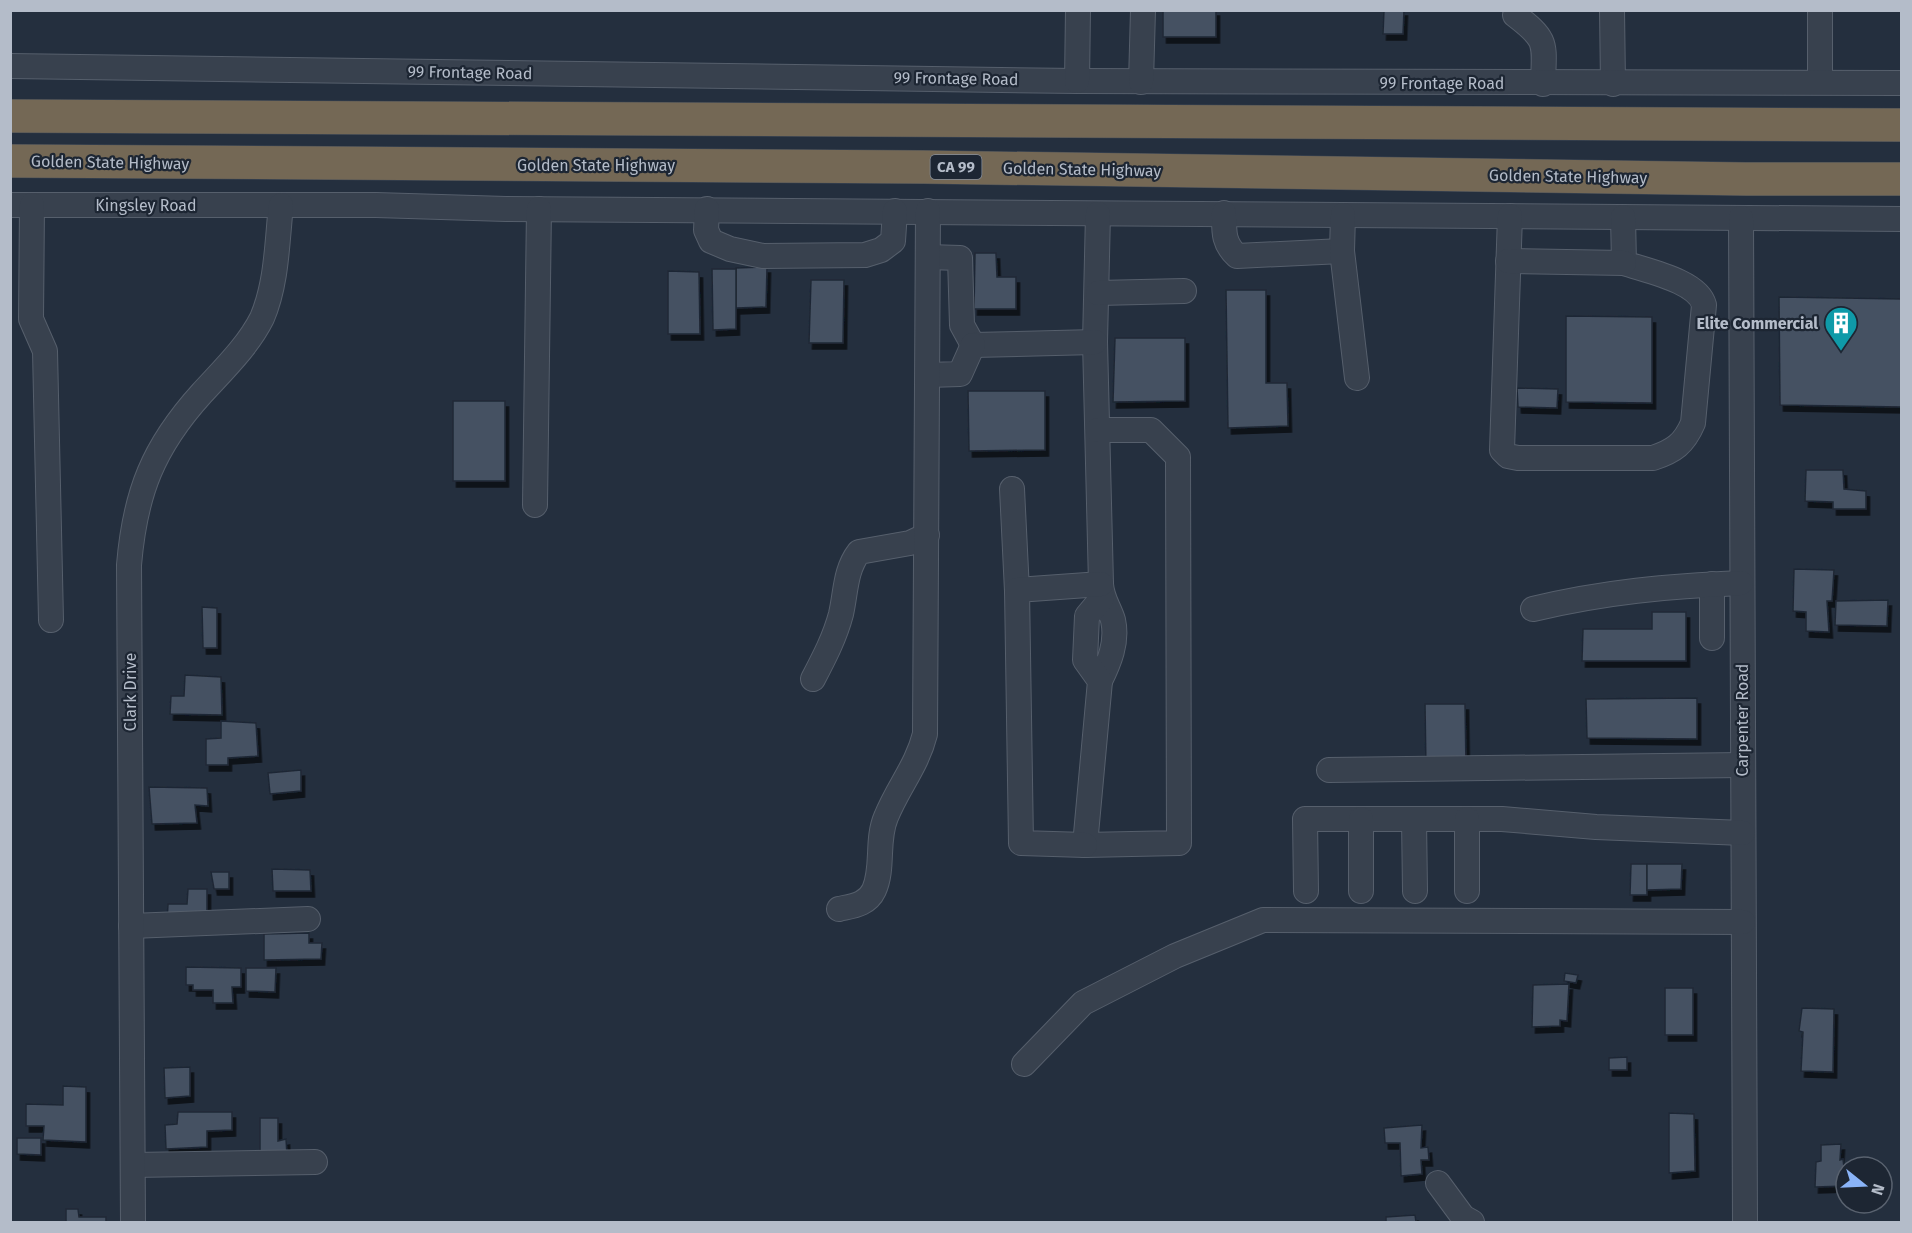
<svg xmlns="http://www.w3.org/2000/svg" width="1912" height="1233" font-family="'Fira Sans',sans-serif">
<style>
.building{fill:#455162;stroke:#1f2835;stroke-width:1.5;filter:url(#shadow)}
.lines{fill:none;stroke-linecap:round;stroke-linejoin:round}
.minor-casing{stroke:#565f6c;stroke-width:26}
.highway-casing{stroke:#434c59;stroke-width:34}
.minor{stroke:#38414e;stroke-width:24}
.highway{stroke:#746855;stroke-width:33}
.labels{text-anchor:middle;stroke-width:4.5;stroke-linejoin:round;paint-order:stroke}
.shield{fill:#1d2633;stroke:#878f9c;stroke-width:1.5}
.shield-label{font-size:15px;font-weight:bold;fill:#b4bcc9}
.street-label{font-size:16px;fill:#b4bcc9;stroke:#1d2633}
.poi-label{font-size:16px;font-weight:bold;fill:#b4bcc9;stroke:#1d2633;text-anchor:end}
</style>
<defs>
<filter id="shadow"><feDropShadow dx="3.5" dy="6" stdDeviation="0" flood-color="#0009"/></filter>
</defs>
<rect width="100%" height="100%" fill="#242f3e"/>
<!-- building -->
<g class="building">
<rect x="1163" y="10" width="53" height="27"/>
<polygon points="1384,10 1404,10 1403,34 1383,34"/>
<polygon points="975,253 996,253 997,277 1016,277 1016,309 974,309"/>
<polygon points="767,267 766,307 736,308 736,268"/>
<polygon points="712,269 736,269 736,329 713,330"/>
<polygon points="668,271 699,272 700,334 668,334"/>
<polygon points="811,280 844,280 843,343 809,343"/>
<polygon points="1226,290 1266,290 1266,383 1287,383 1288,426 1228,428"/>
<polygon points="1779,297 1902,299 1902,407 1780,405"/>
<polygon points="1566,316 1652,317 1652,403 1566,402"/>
<polygon points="1115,338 1185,338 1185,401 1113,402"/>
<polygon points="1517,388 1558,389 1557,408 1518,407"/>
<polygon points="968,391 1045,391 1045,450 969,451"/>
<rect x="453" y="401" width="52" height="80"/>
<polygon points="1806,470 1843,470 1844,489 1866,491 1866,509 1833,509 1833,502 1805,501"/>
<polygon points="1794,569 1834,570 1832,601 1827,601 1829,632 1806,631 1806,612 1793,611"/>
<polygon points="1888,600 1887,626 1835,625 1836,601"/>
<polygon points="202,607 217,608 217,648 203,648"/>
<polygon points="1652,612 1686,612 1686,661 1582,661 1583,629 1652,629"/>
<polygon points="185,675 221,677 222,715 170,714 171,696 184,696"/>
<polygon points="1697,698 1697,739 1587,738 1586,699"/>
<polygon points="1425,704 1465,704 1466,766 1426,767"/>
<polygon points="221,721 256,723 258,756 228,758 228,765 206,765 206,739 221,738"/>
<polygon points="301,770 301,791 270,794 268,773"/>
<polygon points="149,787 207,788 208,806 195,805 197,823 152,824"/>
<polygon points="1631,864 1647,864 1647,895 1630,895"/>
<polygon points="1647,864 1682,864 1681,889 1647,890"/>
<polygon points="272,869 310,870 311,891 273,891"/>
<polygon points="211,872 229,872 229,889 214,889"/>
<polygon points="188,889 207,889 207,923 167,923 168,904 187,904"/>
<polygon points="309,933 309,943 322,943 321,959 264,960 264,934"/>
<polygon points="186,967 241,968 241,987 232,987 233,1003 213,1003 213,990 193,990 193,985 186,985"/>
<polygon points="246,968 276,968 275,992 246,991"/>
<polygon points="1565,973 1578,975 1576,983 1564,981"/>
<polygon points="1569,984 1567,1021 1560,1020 1560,1026 1532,1027 1533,985"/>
<rect x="1665" y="988" width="28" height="47"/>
<polygon points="1802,1008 1834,1009 1833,1072 1801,1071 1803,1032 1799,1031"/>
<polygon points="1627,1057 1627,1070 1609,1070 1609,1058"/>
<polygon points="190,1067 190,1096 165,1098 164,1068"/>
<polygon points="63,1086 86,1087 86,1142 43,1140 44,1126 26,1126 26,1104 63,1105"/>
<polygon points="178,1112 232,1112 232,1130 207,1131 207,1147 166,1149 165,1125 177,1124"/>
<polygon points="1669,1113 1694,1114 1695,1171 1669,1173"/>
<polygon points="260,1118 278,1118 278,1141 286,1139 287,1155 260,1156"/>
<polygon points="1422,1125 1421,1148 1428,1147 1429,1160 1421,1160 1422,1174 1401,1176 1400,1143 1385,1143 1384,1128"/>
<polygon points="17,1138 41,1138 41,1155 17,1154"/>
<polygon points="1841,1144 1840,1160 1843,1159 1846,1186 1815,1187 1816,1162 1821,1161 1821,1145"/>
<polygon points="66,1209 78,1209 79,1217 106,1217 106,1222 66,1222"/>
<polygon points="1415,1215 1416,1222 1386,1222 1386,1217"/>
</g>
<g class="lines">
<!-- minor casing -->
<g class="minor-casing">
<g id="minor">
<polyline points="1612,10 1613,84"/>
<polyline points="1820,10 1820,81"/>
<path d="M 1515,15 C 1549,41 1544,43 1543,84"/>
<polyline points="10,66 1077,81 1902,83"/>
<polyline points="1077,81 1078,10"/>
<polyline points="1141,82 1143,10"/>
<polyline points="10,205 376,205 506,209 1902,219"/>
<polyline points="32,205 31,319 45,351 51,620"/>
<polyline points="707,209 706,230 711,241 730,249 763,256 865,255 881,250 893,241 895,211"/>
<path d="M 1224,213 C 1224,232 1223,243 1237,256 L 1342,251"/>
<path d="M 1098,214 L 1095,342 L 1101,584 C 1102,599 1109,607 1113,620 C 1118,642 1109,663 1100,681 L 1100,668"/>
<polyline points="1343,215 1342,251 1357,378"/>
<path d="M 1510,216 L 1502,450 L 1508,456 L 1518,458 L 1653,458 C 1674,451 1684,444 1693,423 L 1704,305 C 1698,281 1647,271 1624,263 L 1623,217"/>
<polyline points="1741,218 1745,1222"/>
<polyline points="928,257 960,258 962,325 973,345"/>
<polyline points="1508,261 1624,263"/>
<polyline points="1098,293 1184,291"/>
<polyline points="973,345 1095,342"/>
<polyline points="928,375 960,374 973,345"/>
<polyline points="1098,430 1151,430 1178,457 1179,843 1085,845 1100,681 1085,660 1087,616 1102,598"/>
<polyline points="1012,489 1017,591"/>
<polyline points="535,505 539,209"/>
<polyline points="1712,584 1712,638"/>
<path d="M 1533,609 C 1604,592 1669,586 1741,583"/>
<path d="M 813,679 C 824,658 835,637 841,614 C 846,592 845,570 859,552 L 910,543 L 927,535"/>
<polyline points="1329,770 1742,765"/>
<polyline points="1414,819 1415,891"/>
<polyline points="1085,845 1021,843 1017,590 1101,584"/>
<polyline points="1306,891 1305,819 1502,819 1596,827 1743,833"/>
<polyline points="1361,891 1361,819"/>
<polyline points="1467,891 1467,819"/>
<path d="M 839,909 C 852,906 867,905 874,890 C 884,868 876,840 886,817 C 898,787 917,766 925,734 L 928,211"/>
<polyline points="131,926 308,919"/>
<polyline points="1024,1064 1083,1003 1175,956 1263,920 1743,922"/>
<polyline points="133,1165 315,1162"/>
<polyline points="1438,1183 1463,1217 1472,1222"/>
<path d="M 133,1222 L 129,565 C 135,493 153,447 202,393 C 223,370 248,346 262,318 C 277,283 277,242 281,205"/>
</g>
</g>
<!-- highway casing -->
<g class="highway-casing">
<g id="highway">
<polyline points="10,116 1902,125"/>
<polyline points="10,161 923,167 1746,179 1902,179"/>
</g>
</g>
<!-- minor -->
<use href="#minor" class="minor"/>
<!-- highway -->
<use href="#highway" class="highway"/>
</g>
<!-- icons -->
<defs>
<g id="building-pin" transform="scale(1.725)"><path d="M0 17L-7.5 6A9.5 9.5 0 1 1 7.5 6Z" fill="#0f9aa8" stroke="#1d2633"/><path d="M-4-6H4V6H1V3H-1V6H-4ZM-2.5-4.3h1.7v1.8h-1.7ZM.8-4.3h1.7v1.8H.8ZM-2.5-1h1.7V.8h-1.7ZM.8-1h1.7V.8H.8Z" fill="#fff"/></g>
</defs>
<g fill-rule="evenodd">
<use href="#building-pin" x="1841" y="323"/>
</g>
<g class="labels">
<!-- shield labels -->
<rect class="shield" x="930.5" y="155" width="51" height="24" rx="4.5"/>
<g class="shield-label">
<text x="956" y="172">CA 99</text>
</g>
<!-- street labels -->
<g class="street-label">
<text transform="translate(470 72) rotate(1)" y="6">99 Frontage Road</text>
<text transform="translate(956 78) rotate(1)" y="6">99 Frontage Road</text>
<text x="1442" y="89">99 Frontage Road</text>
<text transform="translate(110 162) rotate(1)" y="6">Golden State Highway</text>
<text x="596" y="171">Golden State Highway</text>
<text transform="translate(1082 169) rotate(1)" y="6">Golden State Highway</text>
<text transform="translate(1568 176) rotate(1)" y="6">Golden State Highway</text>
<text x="146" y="211">Kingsley Road</text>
<text transform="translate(130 692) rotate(-90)" y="6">Clark Drive</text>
<text transform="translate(1742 720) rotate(-90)" y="6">Carpenter Road</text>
</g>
<!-- poi labels -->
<g class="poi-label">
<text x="1818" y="329">Elite Commercial</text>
</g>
</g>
<!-- border -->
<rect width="1912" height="1233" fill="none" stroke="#b4bcc9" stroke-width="24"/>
<!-- north arrow -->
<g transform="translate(1864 1185) rotate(108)"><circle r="28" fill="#1d2633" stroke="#59626f" stroke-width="1.5"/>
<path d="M0-4.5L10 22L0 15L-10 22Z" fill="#8ab4f8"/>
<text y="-9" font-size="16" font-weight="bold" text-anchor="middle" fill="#b4bcc9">N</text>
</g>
</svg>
